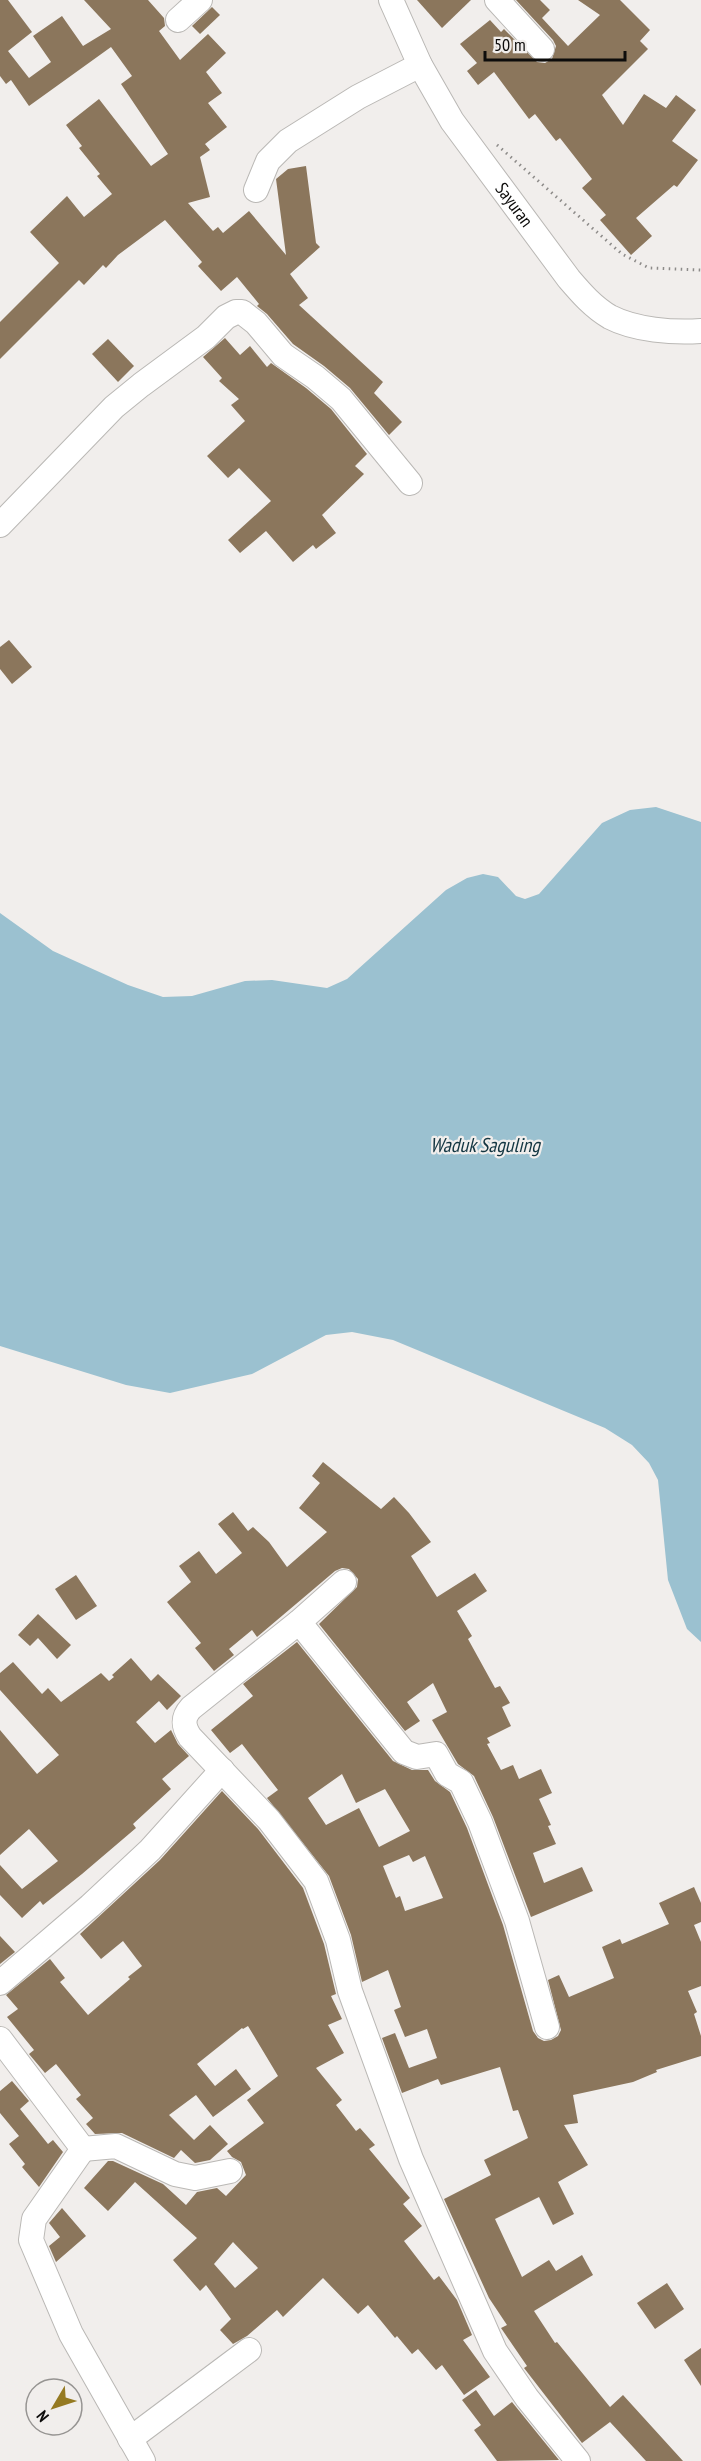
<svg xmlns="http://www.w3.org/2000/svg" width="701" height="2461" font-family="'PT Sans Narrow',sans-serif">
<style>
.water{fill:#9bc1d0}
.building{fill:#8b765c;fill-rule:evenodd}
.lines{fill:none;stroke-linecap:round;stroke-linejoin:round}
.minor-casing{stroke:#bab8b5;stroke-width:26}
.path{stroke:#8d8b89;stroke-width:3;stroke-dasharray:1.5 4.5;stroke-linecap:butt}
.minor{stroke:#fff;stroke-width:24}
.labels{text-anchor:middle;stroke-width:4.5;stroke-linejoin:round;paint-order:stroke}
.street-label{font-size:18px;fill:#0d0c0b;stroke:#f1eeec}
.water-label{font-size:20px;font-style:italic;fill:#133642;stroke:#f1eeec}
</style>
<rect width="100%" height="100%" fill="#f1eeec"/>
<!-- water -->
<polygon class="water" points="656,807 701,822 701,1642 687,1629 668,1580 658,1480 649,1463 632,1445 605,1428 393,1340 352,1332 326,1335 252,1374 170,1393 126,1385 0,1346 0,913 53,951 128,985 163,997 192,996 245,981 272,980 327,988 347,979 446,890 467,878 483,874 498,877 516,896 525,899 539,894 602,823 630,810"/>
<!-- building -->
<g class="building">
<polygon points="0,0 8,0 32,32 8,51 29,78 51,62 33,36 62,16 83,46 111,29 84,0 148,0 164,18 165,26 159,31 180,60 208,34 226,53 206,72 222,93 208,103 227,127 205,144 210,150 200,157 210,197 188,203 213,231 218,227 223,233 249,211 286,255 276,179 288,169 306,166 316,243 320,247 290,274 308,298 299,305 383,382 374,393 402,422 389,435 350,388 324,366 293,344 267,314 257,306 259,304 237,277 221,291 198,266 202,262 165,220 118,255 106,268 103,265 84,285 79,280 0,359 0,322 59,263 30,232 67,196 84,217 112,194 97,176 100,174 79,148 82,146 66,125 99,99 151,166 168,154 121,84 132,76 111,47 29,106 11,80 6,84 0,76"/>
<polygon points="417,0 471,0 442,28"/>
<polygon points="516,0 540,0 550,10 542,18 568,46 600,15 578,0 620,0 650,30 640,41 648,49 602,95 623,125 644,94 666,108 676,95 696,110 672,141 698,160 677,187 674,185 636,218 652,236 631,255 600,220 606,215 582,188 592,179 560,138 556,141 535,114 529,119 494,72 478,85 467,71 477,63 460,44 490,20 501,32 504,29 537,62 545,63 552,59 556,46 553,40"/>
<polygon points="212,7 220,15 200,34 192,26"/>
<polygon points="225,338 240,355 250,346 267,367 271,363 306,388 331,409 367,454 355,466 364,474 322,515 336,533 316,549 313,545 293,562 266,531 240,553 228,540 271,501 239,468 228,478 207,456 245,421 231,405 239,399 219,381 222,378 203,357"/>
<polygon points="108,339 134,366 118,382 92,354"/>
<polygon points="9,640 32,667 12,684 0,669 0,647"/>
<polygon points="323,1462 381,1509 394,1497 409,1513 431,1542 411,1556 437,1597 475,1573 487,1591 457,1611 472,1636 468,1639 495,1688 500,1686 510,1703 502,1707 511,1726 487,1738 490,1743 487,1744 501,1770 513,1765 519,1779 541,1769 552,1793 539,1799 551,1825 548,1826 556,1844 533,1853 544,1883 582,1867 593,1891 531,1917 493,1817 474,1776 458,1764 432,1720 447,1712 433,1683 407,1702 420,1721 405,1731 319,1624 357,1587 358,1579 349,1569 342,1568 335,1571 257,1637 252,1630 229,1649 234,1655 214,1671 195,1648 201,1643 167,1602 191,1582 179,1566 199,1551 216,1574 242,1553 218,1524 233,1512 248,1531 253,1527 269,1542 287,1567 327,1532 299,1508 320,1483 312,1476"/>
<polygon points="76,1575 97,1606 76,1620 55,1589"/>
<polygon points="38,1614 71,1645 57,1659 38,1638 30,1646 18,1635"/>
<path d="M 297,1642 L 393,1761 L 412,1770 L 428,1770 L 435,1781 L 450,1792 L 467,1828 L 503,1925 L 533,2031 L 538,2038 L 544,2041 L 551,2040 L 558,2036 L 561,2030 L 548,1980 L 559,1975 L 569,1997 L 614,1978 L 602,1947 L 620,1939 L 622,1944 L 669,1924 L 659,1903 L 694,1887 L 701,1903 L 701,1922 L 694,1925 L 701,1942 L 701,1986 L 688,1991 L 697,2012 L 694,2014 L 701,2036 L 701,2056 L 656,2070 L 657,2072 L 633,2082 L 573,2095 L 578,2123 L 564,2125 L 588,2165 L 558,2182 L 574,2214 L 553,2225 L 539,2197 L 495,2219 L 522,2277 L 549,2260 L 556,2271 L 582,2255 L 593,2275 L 534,2311 L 555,2343 L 557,2342 L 610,2407 L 623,2395 L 683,2461 L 646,2461 L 610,2422 L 582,2443 L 524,2368 L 527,2366 L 501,2328 L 507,2325 L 489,2298 L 444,2199 L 491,2175 L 484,2160 L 528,2138 L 518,2110 L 513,2111 L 500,2067 L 441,2085 L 438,2079 L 402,2093 L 382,2038 L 395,2033 L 409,2068 L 437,2058 L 427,2029 L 405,2037 L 394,2010 L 401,2007 L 388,1970 L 362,1982 L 351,1935 L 329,1876 L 267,1798 L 278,1790 L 242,1744 L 230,1753 L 211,1730 L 253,1696 L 243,1684 ZM 342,1774 L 356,1803 L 385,1789 L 410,1831 L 379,1847 L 359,1808 L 326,1825 L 308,1798 ZM 409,1855 L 413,1862 L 425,1856 L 443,1898 L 405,1911 L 400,1896 L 396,1898 L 383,1866 Z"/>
<polygon points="131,1658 151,1681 158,1674 181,1696 167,1710 159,1701 136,1722 155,1743 171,1730 178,1744 189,1756 162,1779 171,1789 133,1824 136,1828 82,1874 43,1905 40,1901 22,1918 0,1895 0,1865 22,1889 58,1861 29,1829 0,1855 0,1730 37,1774 59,1755 0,1690 0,1673 13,1662 42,1694 48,1688 61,1702 101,1673 109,1681 114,1677 112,1675"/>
<path d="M 222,1791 L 258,1829 L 303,1888 L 324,1944 L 336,1994 L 331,1996 L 342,2019 L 328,2025 L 344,2053 L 316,2068 L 342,2100 L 336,2105 L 356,2131 L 360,2128 L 375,2145 L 369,2149 L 410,2198 L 403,2204 L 422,2226 L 404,2241 L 434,2280 L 439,2276 L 457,2300 L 472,2335 L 463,2340 L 490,2377 L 464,2395 L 442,2365 L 436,2370 L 418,2349 L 412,2354 L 397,2336 L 395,2338 L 368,2305 L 358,2314 L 323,2278 L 283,2317 L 277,2310 L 247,2336 L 233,2344 L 220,2330 L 231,2319 L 206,2285 L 200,2291 L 173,2260 L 197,2238 L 135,2182 L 108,2211 L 84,2188 L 108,2161 L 113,2161 L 163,2184 L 186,2205 L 197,2192 L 217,2188 L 226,2196 L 246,2175 L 241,2162 L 232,2157 L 227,2151 L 264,2123 L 247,2100 L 278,2076 L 248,2026 L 243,2029 L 242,2028 L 197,2064 L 215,2086 L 236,2069 L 251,2089 L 213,2117 L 196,2095 L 169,2115 L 194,2140 L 210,2125 L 228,2144 L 210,2160 L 195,2163 L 181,2150 L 174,2158 L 122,2133 L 95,2134 L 86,2124 L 93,2118 L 76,2099 L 81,2095 L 56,2064 L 45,2073 L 29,2054 L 34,2050 L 7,2017 L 18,2009 L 6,1995 L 50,1959 L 65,1978 L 60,1982 L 88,2015 L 130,1979 L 128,1977 L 142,1966 L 123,1941 L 101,1959 L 80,1934 L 160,1860 ZM 233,2242 L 258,2268 L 235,2288 L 214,2264 Z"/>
<polygon points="0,1936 15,1952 0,1964"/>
<polygon points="12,2081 29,2101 20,2109 48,2144 53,2140 63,2152 39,2187 22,2167 25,2164 9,2144 19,2136 0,2113 0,2091"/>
<polygon points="62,2208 86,2236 56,2262 49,2246 60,2237 49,2223"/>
<polygon points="667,2283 684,2309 655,2329 637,2303"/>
<polygon points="701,2348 701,2386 684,2360"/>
<polygon points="476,2390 494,2416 512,2402 559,2460 497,2461 474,2430 481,2425 462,2400"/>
</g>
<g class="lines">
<!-- minor casing -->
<g class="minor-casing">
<g id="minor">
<path id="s1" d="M 391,0 L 420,65 L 452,121 L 569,279 C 581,293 593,307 610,317 C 635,330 673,333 701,331"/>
<polyline points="497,0 542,49"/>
<polyline points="178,20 200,0"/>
<polyline points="256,190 268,161 288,141 358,97 420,65"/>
<polyline points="0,525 114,407 141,385 206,337 226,317 236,312 242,312 256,323 283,355 315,377 341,399 410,483"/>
<path d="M 344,1582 L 299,1622 L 191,1708 C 182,1718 183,1726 190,1737 L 269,1820 L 316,1881 L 338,1940 L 350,1991 L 411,2159 L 495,2351 L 527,2398 L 578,2461"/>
<polyline points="299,1622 404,1752 417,1757 436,1754 447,1774 461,1782 480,1822 517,1921 547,2027"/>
<polyline points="0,1983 90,1906 150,1850 222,1770"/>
<polyline points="0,2039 83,2149"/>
<polyline points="83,2149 34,2219 31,2240 71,2334 143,2461"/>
<polyline points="83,2149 116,2146 175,2174 195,2178 230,2171"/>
<polyline points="130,2439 249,2350"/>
</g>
</g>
<!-- path -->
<polyline class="path" points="497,145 622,254 649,268 701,270"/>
<!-- minor -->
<use href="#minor" class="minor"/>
</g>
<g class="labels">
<!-- street labels -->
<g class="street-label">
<text dy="6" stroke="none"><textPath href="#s1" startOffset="240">Sayuran</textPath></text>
</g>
<!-- water labels -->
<g class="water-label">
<text x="485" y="1152">Waduk Saguling</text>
</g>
</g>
<!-- north arrow -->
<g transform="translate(54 2407) rotate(231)"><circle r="28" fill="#f1eeec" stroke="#969492" stroke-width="1.5"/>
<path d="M0-4.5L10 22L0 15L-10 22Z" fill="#957a22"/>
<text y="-9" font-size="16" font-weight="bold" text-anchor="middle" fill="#0d0c0b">N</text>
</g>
<!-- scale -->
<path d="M485 51v9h140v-9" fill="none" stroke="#0d0c0b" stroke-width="3"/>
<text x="494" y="51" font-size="18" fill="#0d0c0b" stroke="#f1eeec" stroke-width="4.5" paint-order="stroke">50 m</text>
</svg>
